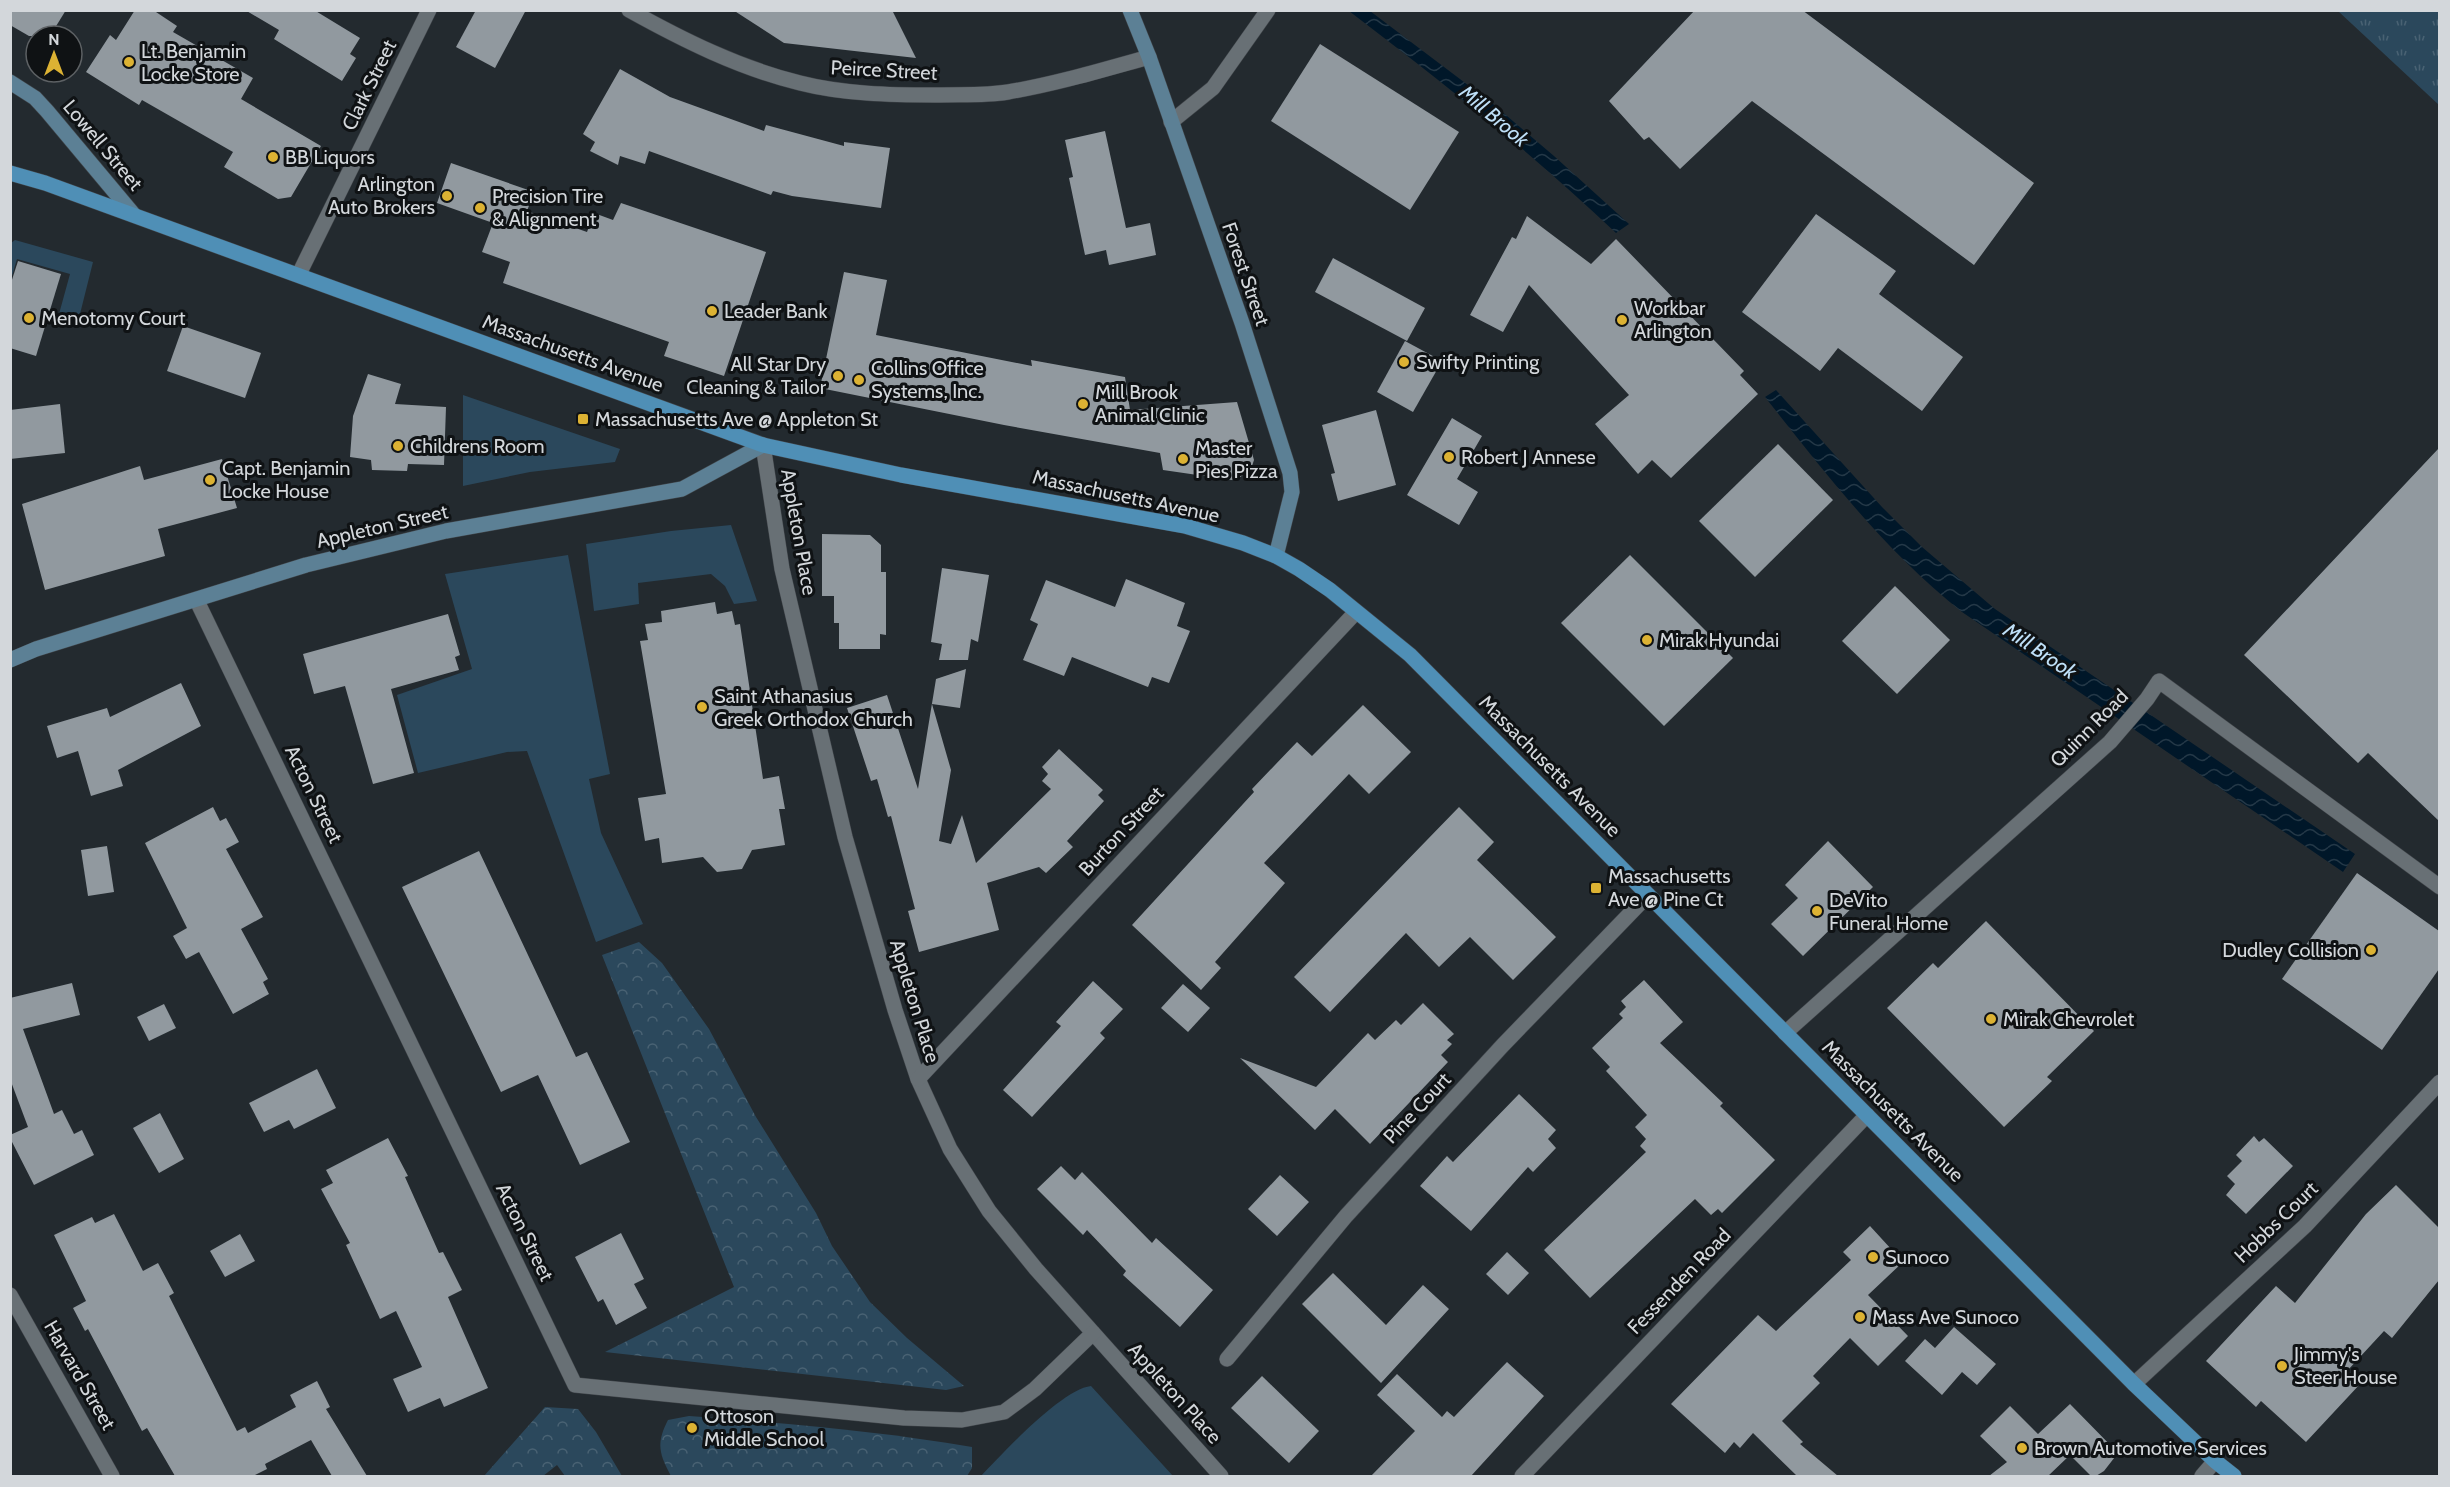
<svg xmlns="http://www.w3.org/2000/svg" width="2450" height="1487" font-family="Cabin,sans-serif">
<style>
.green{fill:#2b485c}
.forest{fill:url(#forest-crowns)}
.park{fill:url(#park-tufts)}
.water{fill:url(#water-waves)}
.building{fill:#91999f}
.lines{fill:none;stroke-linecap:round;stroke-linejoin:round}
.street-casing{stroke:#40454a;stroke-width:16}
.secondary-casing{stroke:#40454a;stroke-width:16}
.primary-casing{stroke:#40454a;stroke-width:16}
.street{stroke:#687075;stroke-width:15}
.secondary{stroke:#5c8095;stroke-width:15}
.primary{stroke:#4f8fb6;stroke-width:15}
.poi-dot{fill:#dcb233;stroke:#0f1214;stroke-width:2}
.labels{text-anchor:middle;stroke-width:6;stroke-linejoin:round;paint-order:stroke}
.poi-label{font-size:20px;fill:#d3d7db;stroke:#0f1214;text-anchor:start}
.street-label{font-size:20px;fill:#d3d7db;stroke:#0f1214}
.water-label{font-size:21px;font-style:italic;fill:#bedff7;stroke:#0f1214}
</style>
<defs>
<pattern id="forest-crowns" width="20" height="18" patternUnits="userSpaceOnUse" patternTransform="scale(1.5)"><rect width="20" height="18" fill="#2b485c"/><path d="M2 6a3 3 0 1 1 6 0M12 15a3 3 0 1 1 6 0" fill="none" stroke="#496273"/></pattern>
<pattern id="park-tufts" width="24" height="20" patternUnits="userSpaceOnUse" patternTransform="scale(1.5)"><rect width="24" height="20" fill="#2b485c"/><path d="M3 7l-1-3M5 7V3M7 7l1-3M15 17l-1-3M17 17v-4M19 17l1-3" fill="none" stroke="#496273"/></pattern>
<pattern id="water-waves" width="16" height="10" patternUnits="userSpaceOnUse" patternTransform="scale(1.5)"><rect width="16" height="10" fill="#001729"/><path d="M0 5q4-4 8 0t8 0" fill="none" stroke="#243847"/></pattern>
</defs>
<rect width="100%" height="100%" fill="#232a2f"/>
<!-- green -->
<g class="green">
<polygon points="15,240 93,262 79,318 59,314 70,274 17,259 11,279 11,243"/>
<polygon points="463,395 620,449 615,462 530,472 463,486"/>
<polygon points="731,525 757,601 734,604 725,586 711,574 638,583 639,604 594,611 586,544 671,531"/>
<polygon points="568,555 610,774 589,779 601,833 643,924 596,942 527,751 507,752 418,773 397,695 472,669 445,574"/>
<path d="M 1091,1386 L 1173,1476 L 981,1476 C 1002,1454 1062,1389 1091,1386 Z"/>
</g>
<!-- forest -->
<g class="forest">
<polygon points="639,942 662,963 709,1029 756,1117 816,1213 832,1246 870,1302 907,1338 964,1386 946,1390 605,1352 734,1287 602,955"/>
<polygon points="545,1407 578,1409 596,1432 622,1476 565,1476 557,1465 543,1476 484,1476"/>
<path d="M 689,1416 C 783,1423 879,1431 972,1447 L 972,1468 L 967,1476 L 671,1476 C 659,1454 656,1443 668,1420 Z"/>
</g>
<!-- park -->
<polygon class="park" points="2338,11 2439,11 2439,105"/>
<!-- water -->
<g class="water">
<path d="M 1349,11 L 1370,11 L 1493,104 L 1554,156 L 1629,224 L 1616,233 C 1532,153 1441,81 1349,11 Z"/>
<path d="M 1776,390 L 1882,507 L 1922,547 L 1995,609 L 2355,854 L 2343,872 L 1962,612 C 1885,551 1826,474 1765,397 Z"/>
</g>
<!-- building -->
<g class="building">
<polygon points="10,10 66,10 50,36 29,36 10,25"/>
<polygon points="135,10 153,10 177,26 173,32 253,78 241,99 321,146 291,197 278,199 224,167 233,152 142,100 139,105 86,72 110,35 116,40"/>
<polygon points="245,10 314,10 360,38 350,54 356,58 342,81 274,39 279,30"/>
<polygon points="476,10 526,10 495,68 456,47"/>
<polygon points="733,10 892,10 916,58 784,43"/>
<polygon points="1695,10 1802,10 2034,183 1974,265 1752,101 1680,169 1649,137 1644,140 1609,101"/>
<polygon points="1320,44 1459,132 1410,210 1271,121"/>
<polygon points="620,69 670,97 764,131 766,125 844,146 844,142 890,148 881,208 792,196 773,191 771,195 649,151 645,164 620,156 618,165 590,151 595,142 583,134"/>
<polygon points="1105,131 1126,228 1150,223 1156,255 1109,265 1106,250 1085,255 1069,178 1073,177 1065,140"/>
<polygon points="451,163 534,192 527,211 587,232 594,213 613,220 621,203 766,252 724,376 664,356 669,342 503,283 510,262 482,252 493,223 437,203"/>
<polygon points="1816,214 1896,271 1879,294 1963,357 1922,411 1838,348 1820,371 1742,312"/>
<polygon points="1527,216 1591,264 1616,239 1744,371 1740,375 1758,394 1671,478 1652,460 1638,474 1595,424 1629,395 1529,285 1503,332 1470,315 1512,237 1516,239"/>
<polygon points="1333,258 1425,308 1407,341 1315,292"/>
<polygon points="18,261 61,274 36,356 10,348 10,286"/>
<polygon points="844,272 887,280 876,335 1032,366 1031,360 1125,377 1130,410 1237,402 1254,460 1251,469 1239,478 1232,480 1163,470 1160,453 1004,425 820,388"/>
<polygon points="183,326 261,353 245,398 167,371"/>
<polygon points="1405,341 1442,361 1413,412 1377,392"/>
<polygon points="368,374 401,384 395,404 446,407 444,465 408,464 407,471 372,470 371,460 350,457 353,416"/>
<polygon points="60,404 65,453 10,459 10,410"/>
<polygon points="1376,410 1396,485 1338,501 1331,474 1335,473 1322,425"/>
<polygon points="1452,418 1482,436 1457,479 1478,492 1459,525 1407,495"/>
<polygon points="1778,444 1833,500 1755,577 1699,521"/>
<polygon points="2439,448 2439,821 2368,753 2358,763 2244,655"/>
<polygon points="222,459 237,508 158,529 165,556 45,590 22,504 140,466 144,480"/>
<polygon points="822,534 870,535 881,545 881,572 886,572 886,635 880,634 880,649 839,649 839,623 834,623 834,596 822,596"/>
<polygon points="1630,555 1733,658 1664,726 1561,623"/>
<polygon points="942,568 989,575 978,642 971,639 968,660 939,660 942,644 931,642"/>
<polygon points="1126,579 1185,603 1177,626 1190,631 1169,683 1152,677 1148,687 1072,657 1064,676 1023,660 1038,624 1030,620 1046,580 1115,607"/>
<polygon points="1895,586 1950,640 1897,694 1842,641"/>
<polygon points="715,602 717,614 732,611 735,625 740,624 763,779 779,776 785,809 779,809 785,845 752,850 742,869 717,872 703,857 662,863 659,838 645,841 638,798 666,794 640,641 648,640 645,624 662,622 661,611"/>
<polygon points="448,614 460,655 455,657 459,670 391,689 414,773 373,784 345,686 314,694 303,654"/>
<polygon points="966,669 960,708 932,704 951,770 939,841 951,844 962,815 976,863 1051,789 1042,781 1048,774 1042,767 1059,749 1103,790 1098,795 1104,801 1067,841 1073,847 1046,873 1039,867 987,883 999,930 919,952 908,911 915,909 891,816 888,817 877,779 871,781 847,708 887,695 918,789 936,679"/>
<polygon points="181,683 201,726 118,770 123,786 91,796 78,751 57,758 47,726 107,708 110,717"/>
<polygon points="1363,705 1411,752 1369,794 1349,774 1264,863 1285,883 1215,962 1221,968 1201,990 1132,925 1254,792 1252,789 1297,742 1312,756"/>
<polygon points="213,807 220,821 226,818 239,842 226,849 263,917 241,929 268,979 263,982 269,994 233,1014 199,952 186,959 173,936 187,928 145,843"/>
<polygon points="1459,807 1494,842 1477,860 1556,937 1513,980 1470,937 1439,967 1406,933 1330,1012 1294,977"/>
<polygon points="1828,841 1873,887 1803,956 1771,924 1798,898 1785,885"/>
<polygon points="107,846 114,892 88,896 81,850"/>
<polygon points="479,851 576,1057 587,1052 630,1142 580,1165 538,1075 501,1092 402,887"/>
<polygon points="2357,873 2439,931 2439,969 2382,1050 2282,979"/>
<polygon points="1986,921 2094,1031 2047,1077 2052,1081 2004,1127 1887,1008 1933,963 1938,968"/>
<polygon points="1644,980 1683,1022 1660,1043 1723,1103 1720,1106 1775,1160 1722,1213 1718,1209 1711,1215 1695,1199 1590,1298 1544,1250 1646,1152 1640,1146 1646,1139 1635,1127 1647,1115 1606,1071 1610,1067 1592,1048 1623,1018 1619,1014 1626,1007 1621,1001"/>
<polygon points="1093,981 1123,1009 1100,1033 1105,1038 1032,1117 1003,1090 1061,1026 1056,1022"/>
<polygon points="72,983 80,1015 23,1029 54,1114 62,1110 74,1134 82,1130 94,1155 34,1185 10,1138 10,1135 28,1127 10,1079 10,998"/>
<polygon points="1183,984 1210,1008 1188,1032 1161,1008"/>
<polygon points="1423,1003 1454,1034 1447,1040 1452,1044 1441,1055 1448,1062 1370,1144 1335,1109 1315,1130 1240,1058 1316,1087 1368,1033 1375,1040 1396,1020 1401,1025"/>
<polygon points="164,1004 176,1028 149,1041 137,1017"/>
<polygon points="317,1069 336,1108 294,1129 289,1120 264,1132 249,1103"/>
<polygon points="1519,1094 1556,1130 1548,1139 1556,1148 1533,1172 1528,1167 1471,1231 1420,1186 1447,1156 1453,1162"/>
<polygon points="160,1113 184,1159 159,1173 133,1128"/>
<polygon points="2254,1136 2259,1142 2264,1138 2293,1166 2246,1214 2226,1195 2235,1184 2227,1176 2242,1161 2236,1155"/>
<polygon points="388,1138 408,1176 405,1177 439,1253 443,1252 462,1290 448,1297 488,1388 444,1407 440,1398 408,1412 393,1379 422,1367 396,1311 380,1319 346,1245 350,1243 321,1189 333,1183 326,1170"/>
<polygon points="1061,1166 1075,1180 1082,1172 1152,1243 1156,1238 1213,1290 1180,1327 1123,1275 1126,1271 1087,1230 1083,1235 1037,1189"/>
<polygon points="1280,1175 1309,1202 1277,1236 1248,1209"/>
<polygon points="2396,1185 2439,1228 2439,1280 2392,1338 2384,1331 2347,1371 2361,1383 2306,1442 2261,1401 2256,1407 2206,1361 2276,1286 2295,1303 2366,1214"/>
<polygon points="114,1214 143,1271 158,1263 174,1293 169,1296 237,1431 245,1427 248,1433 296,1407 290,1395 317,1381 330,1407 326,1409 367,1476 332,1476 311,1440 265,1464 267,1469 253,1476 175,1476 147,1428 142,1431 88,1329 85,1331 73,1308 86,1301 54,1235 92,1217 95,1223"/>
<polygon points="1870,1226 1903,1262 1868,1295 1908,1336 1878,1366 1850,1338 1813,1376 1820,1383 1782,1421 1803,1442 1800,1444 1838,1476 1797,1476 1753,1433 1740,1448 1734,1442 1725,1453 1671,1404 1758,1315 1776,1331 1851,1260 1843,1252"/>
<polygon points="621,1233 644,1279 634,1284 647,1308 616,1325 603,1299 598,1302 575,1257"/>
<polygon points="240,1234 255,1261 225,1277 210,1251"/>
<polygon points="1507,1252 1529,1273 1508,1295 1486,1274"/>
<polygon points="1333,1273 1386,1325 1423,1285 1449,1309 1381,1383 1302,1304"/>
<polygon points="1954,1327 1996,1364 1977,1385 1962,1372 1942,1395 1905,1361 1925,1339 1935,1348"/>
<polygon points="1507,1362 1544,1396 1471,1476 1371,1476 1415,1431 1377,1395 1397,1374 1442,1417 1447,1411 1454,1417"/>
<polygon points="1262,1376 1319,1431 1289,1463 1231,1408"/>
<polygon points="2070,1404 2118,1453 2104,1471 2096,1476 2091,1476 2070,1455 2048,1476 1989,1476 2007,1462 1980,1436 2010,1406 2038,1434"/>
</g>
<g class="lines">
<!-- street casing -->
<g class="street-casing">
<g id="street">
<path d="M 629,10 C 683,40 739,68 800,83 C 843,94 891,95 935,95 C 959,94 984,96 1008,92 C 1056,84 1102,70 1149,57"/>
<polyline points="1171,122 1213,88 1268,10"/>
<polyline points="299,274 429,10"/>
<polyline points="763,445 782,569 845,837 895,1010 918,1079 950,1149 989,1211 1036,1269 1221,1476"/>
<polyline points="197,601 575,1385 904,1418 962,1420 1004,1412 1035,1389 1093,1333"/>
<polyline points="1785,1033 2110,742 2147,699 2159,681 2440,887"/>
<polyline points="918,1079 1356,612"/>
<polyline points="10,1295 112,1476"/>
<polyline points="1227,1359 1346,1216 1503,1045 1648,895"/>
<polyline points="2134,1384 2305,1226 2440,1082"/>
<polyline points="1522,1476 1867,1115"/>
<polyline points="2202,1476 2215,1461"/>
</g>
</g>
<!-- secondary casing -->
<g class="secondary-casing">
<g id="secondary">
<polyline points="1130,10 1149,57 1242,323 1290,473 1292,492 1276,556"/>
<polyline points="10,82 35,98 47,111 134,215"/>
<polyline points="10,660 36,649 306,565 446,531 682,489 763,445"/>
</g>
</g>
<!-- primary casing -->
<g class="primary-casing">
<polyline id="primary" points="10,173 45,183 763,445 901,475 1185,526 1243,543 1276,556 1299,569 1330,590 1410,655 2134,1384 2215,1461 2234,1476"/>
</g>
<!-- street -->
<use href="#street" class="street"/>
<!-- secondary -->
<use href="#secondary" class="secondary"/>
<!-- primary -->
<use href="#primary" class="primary"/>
</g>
<!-- markers -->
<g class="poi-dot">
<circle cx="129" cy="62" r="6"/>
<circle cx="273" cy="157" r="6"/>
<circle cx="447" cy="196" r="6"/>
<circle cx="480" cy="208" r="6"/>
<circle cx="712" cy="311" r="6"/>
<circle cx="29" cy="318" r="6"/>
<circle cx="1622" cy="320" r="6"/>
<circle cx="1404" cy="362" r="6"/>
<circle cx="838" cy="376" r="6"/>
<circle cx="859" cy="380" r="6"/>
<circle cx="1083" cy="404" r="6"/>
<rect x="577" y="413" width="12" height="12" rx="3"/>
<circle cx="398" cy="446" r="6"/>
<circle cx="1449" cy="457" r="6"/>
<circle cx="1183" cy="459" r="6"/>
<circle cx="210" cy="480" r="6"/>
<circle cx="1647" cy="640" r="6"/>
<circle cx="702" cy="707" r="6"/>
<rect x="1590" y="882" width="12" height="12" rx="3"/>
<circle cx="1817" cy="911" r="6"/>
<circle cx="2371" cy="950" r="6"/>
<circle cx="1991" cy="1019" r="6"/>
<circle cx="1873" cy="1257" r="6"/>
<circle cx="1860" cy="1317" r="6"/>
<circle cx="2282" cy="1366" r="6"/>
<circle cx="692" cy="1428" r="6"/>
<circle cx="2022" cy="1448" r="6"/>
</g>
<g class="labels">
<!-- poi labels -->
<g class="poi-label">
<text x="141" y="58">Lt. Benjamin<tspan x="141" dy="23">Locke Store</tspan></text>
<text x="285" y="164">BB Liquors</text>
<text x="435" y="191" text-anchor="end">Arlington<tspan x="435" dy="23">Auto Brokers</tspan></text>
<text x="492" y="203">Precision Tire<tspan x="492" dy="23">&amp; Alignment</tspan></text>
<text x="1634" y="315">Workbar<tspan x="1634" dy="23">Arlington</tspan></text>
<text x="724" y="318">Leader Bank</text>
<text x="41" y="325">Menotomy Court</text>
<text x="1416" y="369">Swifty Printing</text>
<text x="826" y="371" text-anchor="end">All Star Dry<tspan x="826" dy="23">Cleaning &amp; Tailor</tspan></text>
<text x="871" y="375">Collins Office<tspan x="871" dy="23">Systems, Inc.</tspan></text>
<text x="1095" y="399">Mill Brook<tspan x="1095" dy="23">Animal Clinic</tspan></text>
<text x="595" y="426">Massachusetts Ave @ Appleton St</text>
<text x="410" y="453">Childrens Room</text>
<text x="1195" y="455">Master<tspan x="1195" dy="23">Pies Pizza</tspan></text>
<text x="1461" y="464">Robert J Annese</text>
<text x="222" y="475">Capt. Benjamin<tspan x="222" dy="23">Locke House</tspan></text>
<text x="1659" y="647">Mirak Hyundai</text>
<text x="714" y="703">Saint Athanasius<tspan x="714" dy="23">Greek Orthodox Church</tspan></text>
<text x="1608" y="883">Massachusetts<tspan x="1608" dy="23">Ave @ Pine Ct</tspan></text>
<text x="1829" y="907">DeVito<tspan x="1829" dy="23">Funeral Home</tspan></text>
<text x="2359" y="957" text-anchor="end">Dudley Collision</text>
<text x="2003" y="1026">Mirak Chevrolet</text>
<text x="1885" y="1264">Sunoco</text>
<text x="1872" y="1324">Mass Ave Sunoco</text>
<text x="2294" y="1361">Jimmy's<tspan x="2294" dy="23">Steer House</tspan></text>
<text x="704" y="1423">Ottoson<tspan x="704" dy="23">Middle School</tspan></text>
<text x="2034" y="1455">Brown Automotive Services</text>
</g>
<!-- street labels -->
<g class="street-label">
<text transform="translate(884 70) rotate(3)" y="7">Peirce Street</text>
<text transform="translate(369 85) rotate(-64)" y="7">Clark Street</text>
<text transform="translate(103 145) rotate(50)" y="7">Lowell Street</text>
<text transform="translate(1246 274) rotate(71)" y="7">Forest Street</text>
<text transform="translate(573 353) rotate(20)" y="7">Massachusetts Avenue</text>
<text transform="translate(1126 496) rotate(12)" y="7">Massachusetts Avenue</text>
<text transform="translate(382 526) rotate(-13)" y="7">Appleton Street</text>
<text transform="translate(799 532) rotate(80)" y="7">Appleton Place</text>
<text transform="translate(2089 728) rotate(-45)" y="7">Quinn Road</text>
<text transform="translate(1550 766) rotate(45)" y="7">Massachusetts Avenue</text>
<text transform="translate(314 794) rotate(64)" y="7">Acton Street</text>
<text transform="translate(1121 831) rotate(-47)" y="7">Burton Street</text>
<text transform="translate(915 1001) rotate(73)" y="7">Appleton Place</text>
<text transform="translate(1417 1108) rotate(-47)" y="7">Pine Court</text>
<text transform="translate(1893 1111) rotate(45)" y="7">Massachusetts Avenue</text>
<text transform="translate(2276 1222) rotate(-44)" y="7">Hobbs Court</text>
<text transform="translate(525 1232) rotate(64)" y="7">Acton Street</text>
<text transform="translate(1679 1281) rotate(-46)" y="7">Fessenden Road</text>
<text transform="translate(80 1375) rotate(60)" y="7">Harvard Street</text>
<text transform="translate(1175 1393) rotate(48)" y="7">Appleton Place</text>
</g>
<!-- water labels -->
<g class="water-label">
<text transform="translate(1494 116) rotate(40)" y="7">Mill Brook</text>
<text transform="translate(2040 651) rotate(34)" y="7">Mill Brook</text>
</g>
</g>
<!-- border -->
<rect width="2450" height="1487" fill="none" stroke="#d3d7db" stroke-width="24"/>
<!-- north arrow -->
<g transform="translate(54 54)"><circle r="28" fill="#0f1214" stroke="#5d6164" stroke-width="1.5"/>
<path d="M0-4.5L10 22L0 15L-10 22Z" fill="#dcb233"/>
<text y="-9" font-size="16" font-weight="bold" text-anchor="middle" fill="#d3d7db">N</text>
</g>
</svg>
